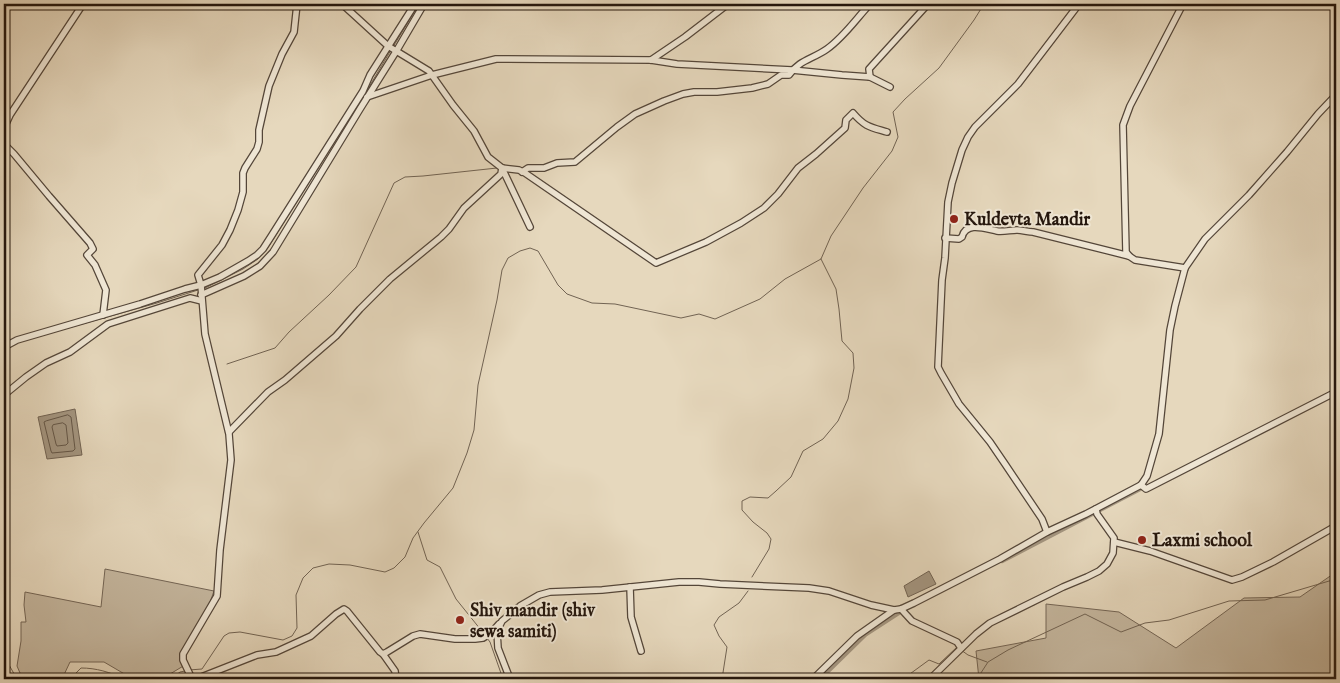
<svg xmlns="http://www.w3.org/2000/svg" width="1340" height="683" font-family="'IM FELL English',serif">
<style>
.green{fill:#c5b79f;stroke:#746656}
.water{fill:#a49681;stroke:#716353}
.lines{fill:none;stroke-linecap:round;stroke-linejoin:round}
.shore{stroke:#645647;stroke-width:1}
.stream{stroke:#716353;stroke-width:1}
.canal{stroke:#a49681;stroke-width:4.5}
.minor-casing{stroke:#544639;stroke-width:8}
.minor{stroke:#efe6d4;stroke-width:5.5}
.poi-dot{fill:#8f2418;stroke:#efe6d4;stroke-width:2}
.labels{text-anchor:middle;stroke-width:4;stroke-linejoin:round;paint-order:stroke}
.poi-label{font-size:18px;font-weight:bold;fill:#24160d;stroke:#efe6d4;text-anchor:start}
</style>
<rect width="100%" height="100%" fill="#e6d8bd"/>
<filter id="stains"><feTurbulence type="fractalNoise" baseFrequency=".004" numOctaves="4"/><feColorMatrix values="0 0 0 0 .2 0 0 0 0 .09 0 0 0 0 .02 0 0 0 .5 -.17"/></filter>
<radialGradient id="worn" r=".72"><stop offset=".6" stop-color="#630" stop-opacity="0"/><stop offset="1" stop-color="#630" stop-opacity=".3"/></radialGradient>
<!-- green -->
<g class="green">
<polygon points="105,569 214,591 209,605 182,650 180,657 185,665 170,674 166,679 133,679 104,662 70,662 62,679 28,679 20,673 17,666 21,641 21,622 26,622 24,605 25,592 101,607"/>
<polygon points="1336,572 1336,679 979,679 976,651 1046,638 1046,604 1119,612 1176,648 1244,598 1300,597"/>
</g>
<!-- water -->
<g class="water">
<polygon points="75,409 82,455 47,459 38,417"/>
<polygon points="929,571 936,584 908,597 904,586"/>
</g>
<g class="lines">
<!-- shore -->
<g class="shore">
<polygon points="68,415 71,417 75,449 73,451 52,453 51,451 44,422 46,421"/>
<polygon points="63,423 66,425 68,443 66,445 57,446 56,444 52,427 53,425"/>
</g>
<!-- stream -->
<g class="stream">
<polyline points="393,47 419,4"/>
<polyline points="366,92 391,50"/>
<polyline points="205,288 243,269 258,259 269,246 361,99"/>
<polyline points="61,330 157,303 198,290"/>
<polyline points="227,364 275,348 289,332 329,295 356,267 394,183 405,177 423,176 497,168"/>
<polyline points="418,532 427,560 440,567 456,599 485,635"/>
<polyline points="752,577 769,549 771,539 767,533 753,522 742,510 742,501 750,497 768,498 776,491 791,477 803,451 823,439 838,421 848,399 854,368 853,353 842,341 839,309 836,289 821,259"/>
<polyline points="487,638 490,642 503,679"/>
<polyline points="961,650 968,655 987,662"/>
<polyline points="4,656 17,679"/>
<polyline points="189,670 202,669 224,636 229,633 240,632 283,640 292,636 297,628 296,595 303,578 313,568 329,564 350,565 385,572 394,568 405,557 413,538 424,523 453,488 467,453 474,430 478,385 497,300 502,270 508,258 520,251 530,248 538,251 558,285 567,294 592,303 615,304 681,318 699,314 715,319 760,299 785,279 821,259 831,236 863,188 892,151 898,137 893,112 905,99 939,68 974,20 984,4"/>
<path d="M 70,679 L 81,668 C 96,668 110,672 124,679"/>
<polyline points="171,679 180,672 185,671"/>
<polyline points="722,679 727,647 719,636 714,625 719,617 739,603 748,591"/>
<polyline points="903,679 929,660 939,664 957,647 958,648"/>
<polyline points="977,679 988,662 1008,650 1085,614 1121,632 1145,623 1169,620 1229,601 1265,600 1336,579"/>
</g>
<!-- canal -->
<g class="canal">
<polyline points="1002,561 1140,489"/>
<polyline points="820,679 866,634 903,610"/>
</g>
<!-- minor casing -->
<g class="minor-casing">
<g id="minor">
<polyline points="1183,4 1130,106 1123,125 1126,252 1129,256 1135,260 1185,268"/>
<polyline points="651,60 685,37 728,4"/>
<polyline points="870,77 869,69 928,4"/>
<polyline points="367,97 432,75 496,59 651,60 677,64 792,70 842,75 870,77 890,87"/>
<polyline points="4,128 10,115 83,4"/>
<polyline points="4,144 14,154 49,196 90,243 93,249 87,255 95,265 106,290 103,315"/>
<path d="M 502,168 L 519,170 L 525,173 L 656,263 L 706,242 L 741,223 L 764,208 L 778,194 L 798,168 L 816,154 L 845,128 L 846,120 L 853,113 C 865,127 870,127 887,132"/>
<polyline points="502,168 530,227"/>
<path d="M 522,172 L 528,168 L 544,168 L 557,163 L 575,162 L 617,127 L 635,114 L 664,101 L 683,94 L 694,92 L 717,92 L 752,88 L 768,84 L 781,75 L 789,75 C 799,60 813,59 827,49 C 844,37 856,19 870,4"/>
<path d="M 945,238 L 959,239 L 962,237 C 966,221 986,229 997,231 C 1003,232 1011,230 1017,230 C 1022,230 1028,232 1033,232 L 1129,256"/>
<polyline points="201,295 244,276 260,266 273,252 360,109 397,50 424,4"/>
<polyline points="4,347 17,340 140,304 185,289 201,285 220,277 248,261 257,255 263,249 272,235 363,91 370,75 415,4"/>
<polyline points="4,395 26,377 46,363 70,352 108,324 190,298 202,301"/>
<polyline points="229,432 268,392 285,380 336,336 360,309 390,279 441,237 449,229 464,208 501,174 502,168 488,157 474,131 453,105 429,71 388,46 342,4"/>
<polyline points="1141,485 1146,489 1336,392"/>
<polyline points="1047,532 1042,519 1005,464 990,442 959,404 941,373 938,367 942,280 945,258 948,202 952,183 962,150 968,137 975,127 1018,84 1079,4"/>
<polyline points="1114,542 1150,551 1232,580 1242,577 1273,562 1336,526"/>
<polyline points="630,587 631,617 641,651"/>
<polyline points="901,609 912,621 957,642 961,648"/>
<polyline points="383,654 395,671 396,679"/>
<polyline points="192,679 183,660 183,654 217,596 220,550 231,460 229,434 205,334 201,285 198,275 222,245 230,230 238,210 243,192 243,173 245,168 257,149 259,142 259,130 269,86 282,54 294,32 297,4"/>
<polyline points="196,679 257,655 276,652 311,636 336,614 344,609 347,611 380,652 383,654 387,652 413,636 420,634 455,639 475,639 483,638 491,633 499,624"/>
<polyline points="510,679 498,648 497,631 502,621 520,606 539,595 550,592 602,590 679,582 699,582 720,584 809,588 829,591 871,605 894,610"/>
<polyline points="813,679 857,636 894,610 901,609 914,603 1000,559 1047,532 1086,514 1141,485 1147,476 1159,434 1170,330 1175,306 1185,268 1205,239 1249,195 1287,152 1318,114 1336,95"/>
<polyline points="930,679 976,634 990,623 1063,587 1087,577 1099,571 1107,564 1113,553 1114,538 1097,514 1096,509"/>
</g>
</g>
<!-- minor -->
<use href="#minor" class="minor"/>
</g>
<!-- markers -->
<g class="poi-dot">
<circle cx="954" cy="219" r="5"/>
<circle cx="1142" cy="540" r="5"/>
<circle cx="460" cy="620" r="5"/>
</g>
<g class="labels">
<!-- poi labels -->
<g class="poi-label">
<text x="964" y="225">Kuldevta Mandir</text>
<text x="1152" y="546">Laxmi school</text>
<text x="470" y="616">Shiv mandir (shiv<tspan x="470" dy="21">sewa samiti)</tspan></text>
</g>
</g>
<!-- margin -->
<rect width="1340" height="683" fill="none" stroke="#e6d8bd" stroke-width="20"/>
<rect x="5" y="5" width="1330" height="673" fill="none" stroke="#24160d" stroke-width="2.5"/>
<rect x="10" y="10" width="1320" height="663" fill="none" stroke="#24160d"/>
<rect width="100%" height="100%" filter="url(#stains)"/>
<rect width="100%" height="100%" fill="url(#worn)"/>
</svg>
